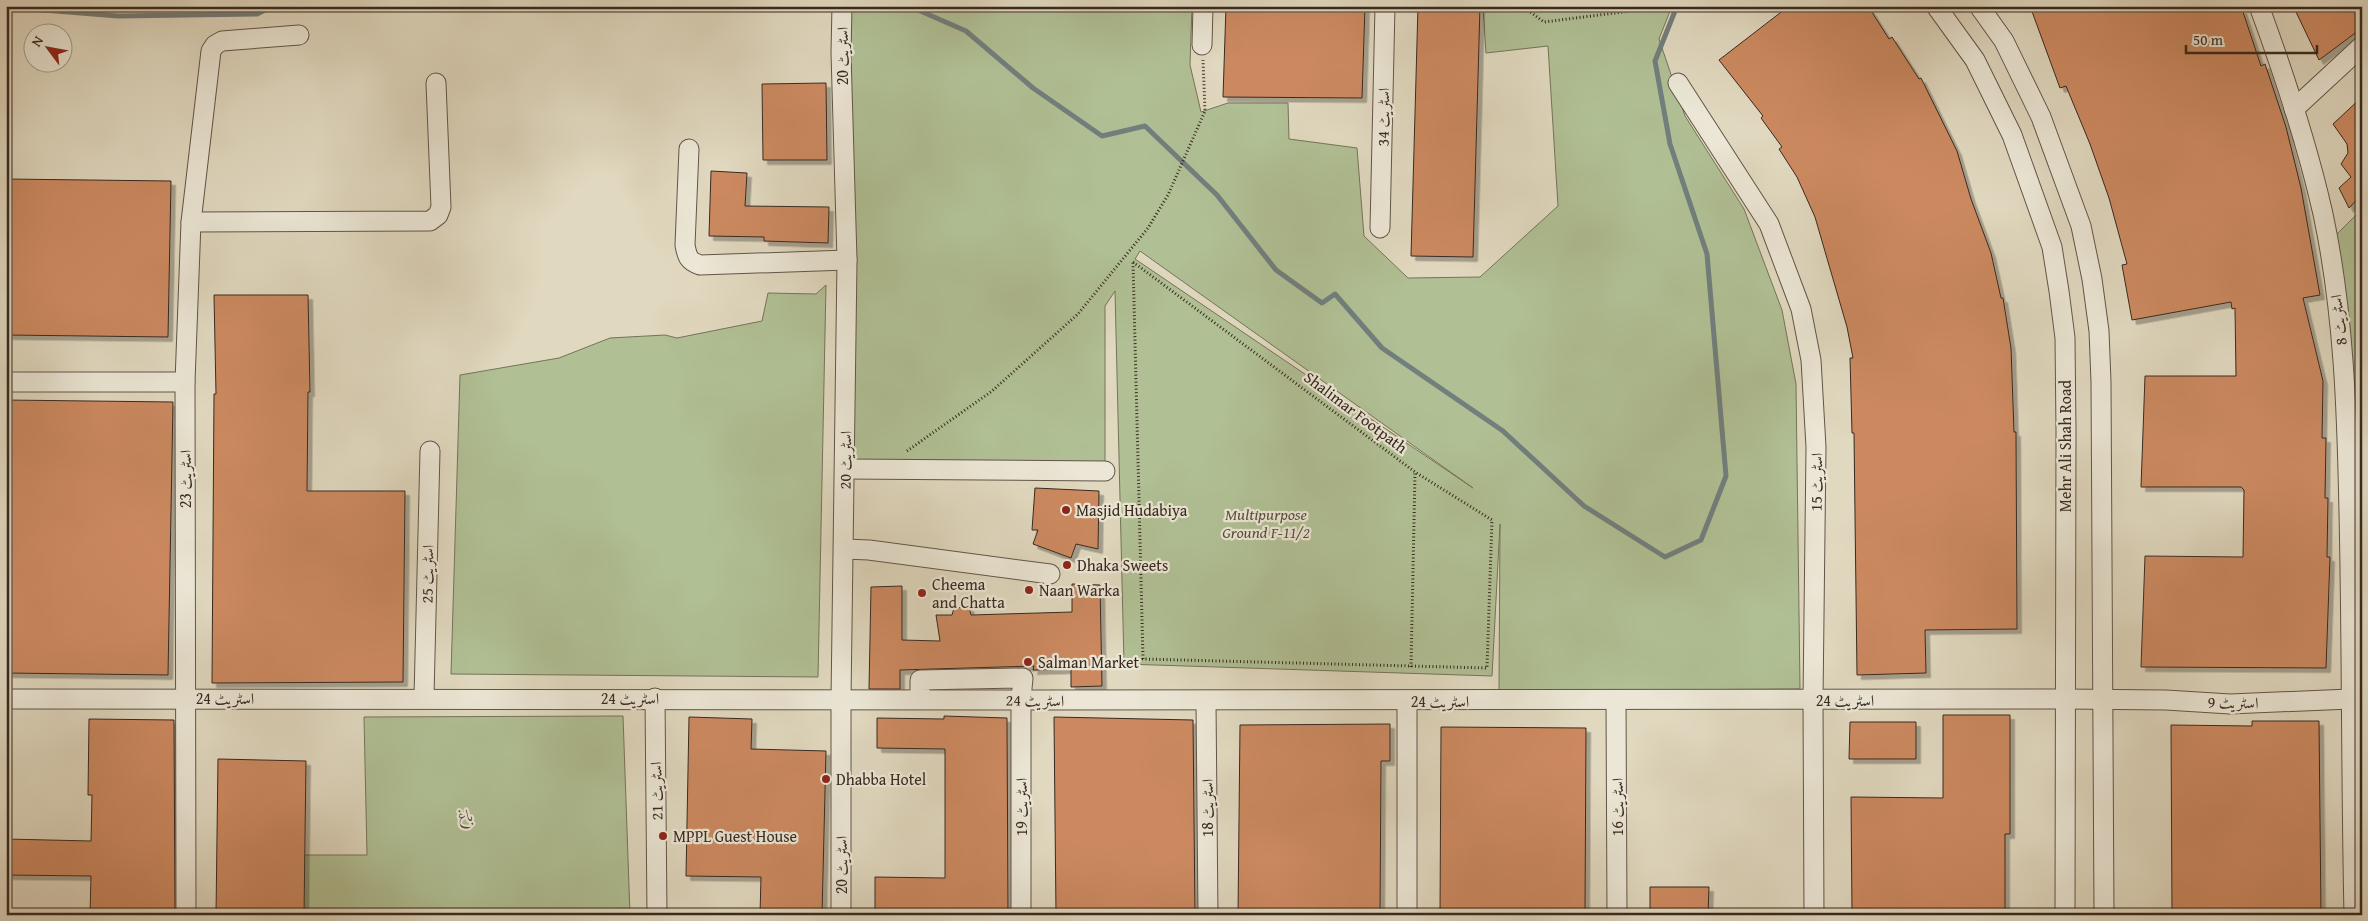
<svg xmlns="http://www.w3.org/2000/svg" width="2368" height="921" font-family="'Gentium Book Plus',Amiri,serif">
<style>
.green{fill:#b0bf94;stroke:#74745a;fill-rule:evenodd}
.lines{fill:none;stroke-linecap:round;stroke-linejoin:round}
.stream{stroke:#717f7d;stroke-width:5}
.building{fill:#cc8961;stroke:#382920;filter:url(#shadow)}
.minor-casing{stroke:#625548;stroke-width:21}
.path{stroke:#382920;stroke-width:3;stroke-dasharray:1 2.5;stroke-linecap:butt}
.minor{stroke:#ebe6d5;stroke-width:19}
.poi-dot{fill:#8f2418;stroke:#ebe6d5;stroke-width:2}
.labels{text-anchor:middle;stroke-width:4.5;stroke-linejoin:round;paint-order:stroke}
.street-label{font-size:16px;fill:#382920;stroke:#ebe6d5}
.poi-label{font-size:16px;fill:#382920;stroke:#ebe6d5;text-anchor:start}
.park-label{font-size:16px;font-style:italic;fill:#564e3d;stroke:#ebe6d5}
</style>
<defs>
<filter id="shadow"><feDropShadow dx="4.5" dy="4.5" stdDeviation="0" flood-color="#0004"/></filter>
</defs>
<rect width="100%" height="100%" fill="#e0d8bf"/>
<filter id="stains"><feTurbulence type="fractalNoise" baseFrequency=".004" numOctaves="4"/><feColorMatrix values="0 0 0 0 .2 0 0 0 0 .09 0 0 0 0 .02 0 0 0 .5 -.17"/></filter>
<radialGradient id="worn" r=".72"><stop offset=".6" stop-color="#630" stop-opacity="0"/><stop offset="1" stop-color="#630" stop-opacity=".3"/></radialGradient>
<!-- green -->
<g class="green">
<path d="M 844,6 L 1192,6 L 1190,65 L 1201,112 L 1228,103 L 1288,103 L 1289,139 L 1357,148 L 1364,236 L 1408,278 L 1480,277 L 1558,206 L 1548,46 L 1486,53 L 1483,6 L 1672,6 L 1659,39 L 1685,116 L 1744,209 L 1782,310 L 1796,384 L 1800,689 L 1499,691 L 1500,524 L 1492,676 L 1124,664 L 1115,291 L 1105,306 L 1105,471 L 845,469 ZM 1140,251 L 1473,488 L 1135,259 Z"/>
<polygon points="2362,209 2362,454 2348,457 2333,238"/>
<polygon points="826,285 818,677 451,674 460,375 559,358 610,338 665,335 677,338 762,321 768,293 816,294"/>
<polygon points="623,716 630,915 304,915 302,855 367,855 364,717"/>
</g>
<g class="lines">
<!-- stream -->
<g class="stream">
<polyline points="909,6 966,31 1033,88 1102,136 1145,126 1217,195 1276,270 1322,303 1335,294 1382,348 1503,431 1584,506 1665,557 1701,540 1726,476 1707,254 1670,144 1655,61 1677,6"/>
<polyline points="6,7 118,16 257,14 273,6"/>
</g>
</g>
<!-- building -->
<g class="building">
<polygon points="1226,6 1365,6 1362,98 1223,97"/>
<polygon points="1418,6 1480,6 1473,257 1411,256"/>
<polygon points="1789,6 1868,6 1889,39 1892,37 1919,79 1921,78 1957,151 1971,199 1991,253 2001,298 2003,298 2011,348 2014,432 2016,432 2017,629 1925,630 1926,673 1857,675 1854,433 1852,433 1850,358 1853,358 1847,327 1815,217 1797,177 1779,149 1782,147 1761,118 1763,116 1719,60"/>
<polygon points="2030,6 2229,6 2232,12 2242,9 2261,66 2265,64 2286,127 2301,188 2320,295 2303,298 2323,381 2322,438 2326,438 2325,498 2328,498 2327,557 2330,557 2326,668 2141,667 2145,556 2243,557 2244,490 2241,487 2141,487 2145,376 2236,376 2235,308 2232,309 2231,302 2132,320 2122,265 2127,264 2109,198 2090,144 2066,86 2060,88"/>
<polygon points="2312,6 2362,6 2362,28 2319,60 2296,12"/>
<polygon points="826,83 827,160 763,160 762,84"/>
<polygon points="2362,97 2362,194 2349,208 2339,188 2351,177 2341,164 2348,153 2347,144 2333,124"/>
<polygon points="711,171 747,173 745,206 829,207 828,243 764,241 764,237 709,236"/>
<polygon points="6,179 171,181 168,337 6,335"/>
<polygon points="214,295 308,295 310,392 308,392 307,491 405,491 403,682 212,683 214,394 216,394"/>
<polygon points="6,400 173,402 168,675 6,673"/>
<polygon points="1035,488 1099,491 1098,549 1076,544 1071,558 1033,544 1038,530 1032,530"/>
<polygon points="1072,584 1100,585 1102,686 1071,687 1071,669 1033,670 1034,666 900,670 900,689 869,689 871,587 902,586 902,640 940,641 936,615 952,615 954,608 969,607 971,615 1072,612"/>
<polygon points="1943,715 2010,715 2010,834 2005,834 2005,913 1852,915 1851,797 1943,798"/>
<polygon points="944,716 1007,718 1008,915 875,915 875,877 945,878 945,749 877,748 877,718 944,719"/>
<polygon points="689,717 752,719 751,749 826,751 822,915 760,915 761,877 686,876"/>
<polygon points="1054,717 1193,720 1195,915 1056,915"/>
<polygon points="89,719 174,720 175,915 90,915 91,876 6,875 6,839 91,841 92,795 88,795"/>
<polygon points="2252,721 2319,721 2321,915 2172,915 2171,725 2252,726"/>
<polygon points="1850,722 1916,722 1916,759 1849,759"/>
<polygon points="1390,724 1390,761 1381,761 1380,915 1238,915 1240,725"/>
<polygon points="1441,727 1586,728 1585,915 1440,915"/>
<polygon points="218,759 306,761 304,915 216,914"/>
<polygon points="1650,887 1709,887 1708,915 1650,915"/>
</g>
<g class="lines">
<!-- minor casing -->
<g class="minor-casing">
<g id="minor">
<polyline points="1936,6 1975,60 2012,135 2052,247 2059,291 2065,338 2066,431 2065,915"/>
<polyline points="1979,6 2004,41 2041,117 2081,226 2092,279 2099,331 2101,382 2104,915"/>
<path d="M 2259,6 C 2284,74 2307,143 2323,214 C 2344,312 2347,413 2349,513 C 2352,647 2351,781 2354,915"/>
<polyline points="1202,45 1203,6"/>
<polyline points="1678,83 1769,224 1801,309 1811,360 1816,447 1813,700 1814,915"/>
<polyline points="2294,109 2362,46"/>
<path d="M 689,149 L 685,245 C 687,256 688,261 700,265 L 847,260"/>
<polyline points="191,222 430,221 438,215 441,207 436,83"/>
<polyline points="1380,228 1385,6"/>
<polyline points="6,382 185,382"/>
<polyline points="845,469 1105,471"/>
<polyline points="845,549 869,550 1050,574"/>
<polyline points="424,697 430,451"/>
<polyline points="655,698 657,915"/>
<path d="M 6,699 C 692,699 1379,702 2065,699 L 2166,700 L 2230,704 L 2350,699 L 2362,696"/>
<polyline points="920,699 920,680 1023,678 1021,699 1021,915"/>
<polyline points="1616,700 1617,915"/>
<polyline points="1407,701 1407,914"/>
<polyline points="1206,702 1208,915"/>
<polyline points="186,915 185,382 191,222 211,51 215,45 222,41 299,35"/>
<polyline points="841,915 841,699 847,260 841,53 842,6"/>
</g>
</g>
<!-- path -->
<g class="path">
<polyline points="1522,6 1544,22 1646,9 1648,6"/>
<polygon points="1133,262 1415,472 1492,520 1487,668 1143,659"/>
<polyline points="907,451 992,391 1078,314 1148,228 1168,195 1205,111 1203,60"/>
<polyline points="1411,667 1415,473"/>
</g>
<!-- minor -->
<use href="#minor" class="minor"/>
</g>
<!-- markers -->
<g class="poi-dot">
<circle cx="1066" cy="510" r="5"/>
<circle cx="1067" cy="565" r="5"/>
<circle cx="1029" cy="590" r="5"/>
<circle cx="922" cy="593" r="5"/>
<circle cx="1028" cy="662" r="5"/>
<circle cx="826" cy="779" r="5"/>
<circle cx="663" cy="836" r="5"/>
</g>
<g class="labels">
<!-- street labels -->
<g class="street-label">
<text transform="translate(842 56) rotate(-90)" y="6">اسٹریٹ 20</text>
<text transform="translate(1383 117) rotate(-89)" y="6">اسٹریٹ 34</text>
<text transform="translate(2338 320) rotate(-96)" y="6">اسٹریٹ 8</text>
<text transform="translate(1356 412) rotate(37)" y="6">Shalimar Footpath</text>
<text transform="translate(2065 446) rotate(-90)" y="6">Mehr Ali Shah Road</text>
<text transform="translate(845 460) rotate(-89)" y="6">اسٹریٹ 20</text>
<text transform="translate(185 479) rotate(-90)" y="6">اسٹریٹ 23</text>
<text transform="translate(1816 482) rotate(-89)" y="6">اسٹریٹ 15</text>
<text transform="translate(427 574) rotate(-89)" y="6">اسٹریٹ 25</text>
<text x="225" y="704">اسٹریٹ 24</text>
<text x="630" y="704">اسٹریٹ 24</text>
<text transform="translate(1035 700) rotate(1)" y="6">اسٹریٹ 24</text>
<text x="1845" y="706">اسٹریٹ 24</text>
<text x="1440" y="707">اسٹریٹ 24</text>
<text transform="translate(2233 702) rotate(1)" y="6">اسٹریٹ 9</text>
<text transform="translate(656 791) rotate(-91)" y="6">اسٹریٹ 21</text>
<text transform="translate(1021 807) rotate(-90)" y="6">اسٹریٹ 19</text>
<text transform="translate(1617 807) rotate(-90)" y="6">اسٹریٹ 16</text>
<text transform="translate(1207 808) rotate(-90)" y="6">اسٹریٹ 18</text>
<text transform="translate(841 865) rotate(-90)" y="6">اسٹریٹ 20</text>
</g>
<!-- poi labels -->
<g class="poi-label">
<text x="1076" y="516">Masjid Hudabiya</text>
<text x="1077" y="571">Dhaka Sweets</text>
<text x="932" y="590">Cheema<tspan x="932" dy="18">and Chatta</tspan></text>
<text x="1039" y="596">Naan Warka</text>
<text x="1038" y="668">Salman Market</text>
<text x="836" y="785">Dhabba Hotel</text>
<text x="673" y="842">MPPL Guest House</text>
</g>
<!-- park labels -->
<g class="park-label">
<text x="1266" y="520">Multipurpose<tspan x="1266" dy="18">Ground F-11/2</tspan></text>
<text x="466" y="821">باغ</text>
</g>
</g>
<!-- margin -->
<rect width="2368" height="921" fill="none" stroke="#e0d8bf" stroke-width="25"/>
<rect x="8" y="8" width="2353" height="906" fill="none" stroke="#382920" stroke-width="2.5"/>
<rect x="12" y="12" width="2343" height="896" fill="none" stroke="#382920"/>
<!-- north arrow -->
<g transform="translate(48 48) rotate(302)"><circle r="24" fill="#ebe6d5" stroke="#a39a8d"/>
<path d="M0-4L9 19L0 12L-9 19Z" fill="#8f2418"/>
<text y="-8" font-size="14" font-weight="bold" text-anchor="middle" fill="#382920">N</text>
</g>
<!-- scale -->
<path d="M2186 45v8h131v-8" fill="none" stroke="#382920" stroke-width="2.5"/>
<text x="2193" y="45" font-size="15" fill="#382920" stroke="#ebe6d5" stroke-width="4" paint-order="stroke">50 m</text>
<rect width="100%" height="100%" filter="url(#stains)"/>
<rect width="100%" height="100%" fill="url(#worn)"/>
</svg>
